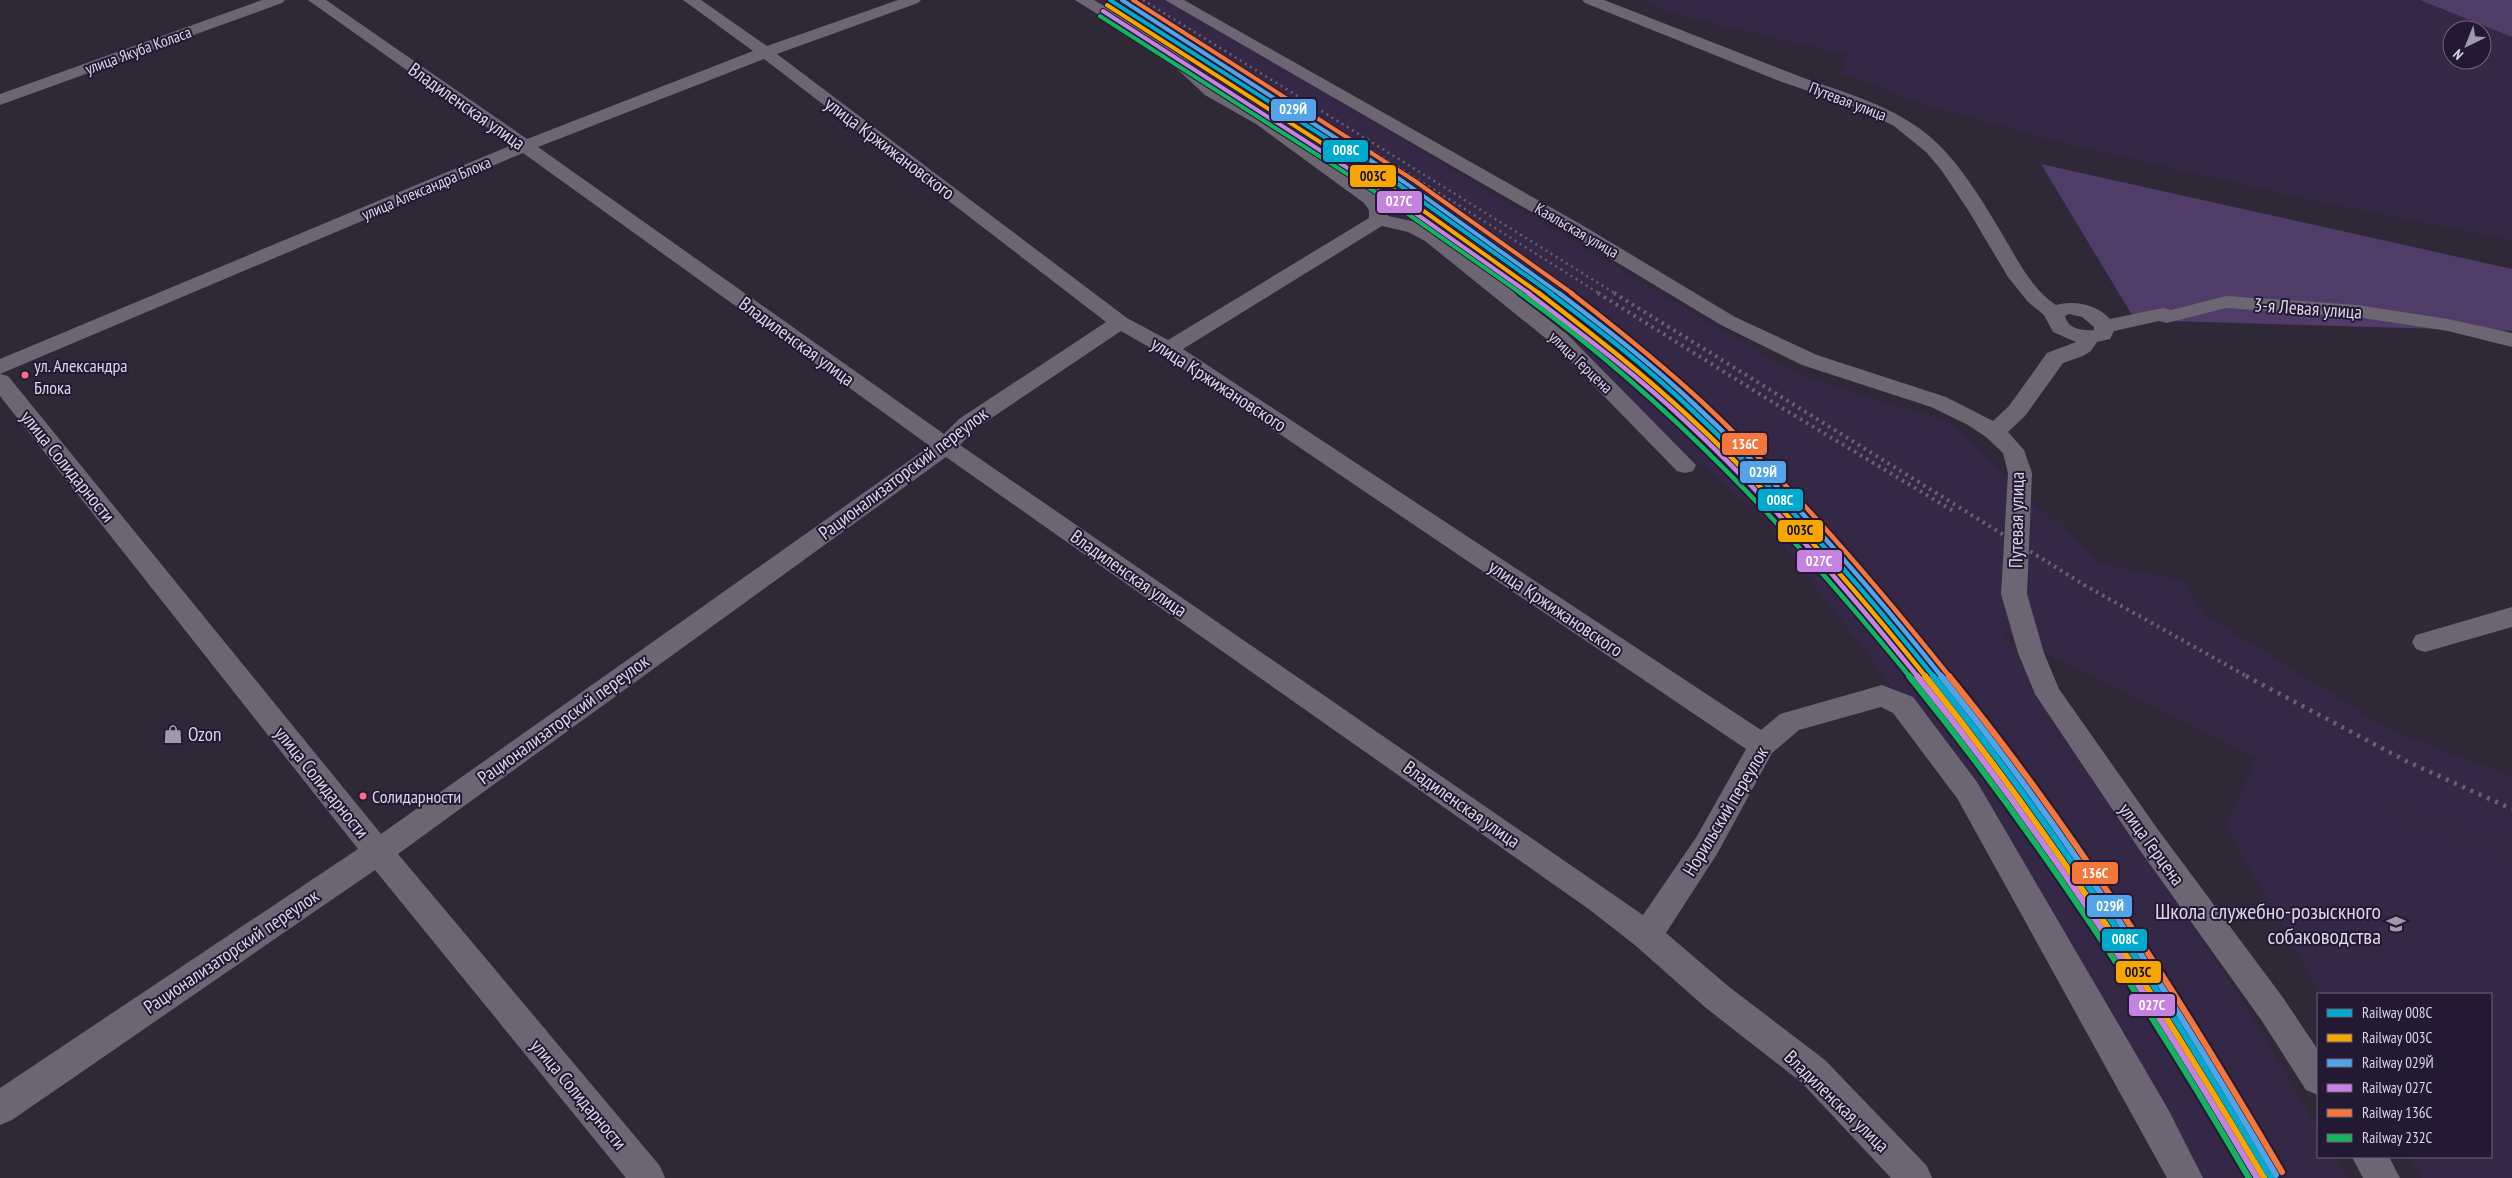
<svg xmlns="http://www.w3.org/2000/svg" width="2512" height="1178" font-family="'PT Sans Narrow',sans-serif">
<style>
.built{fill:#352847;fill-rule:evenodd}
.green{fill:#4f3c69}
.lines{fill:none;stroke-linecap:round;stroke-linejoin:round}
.minor{fill:#6b6672;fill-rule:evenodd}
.rail-far2{stroke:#67626e;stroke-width:2.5;stroke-dasharray:2 4;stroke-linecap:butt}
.rail-far1{stroke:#67626e;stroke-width:4;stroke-dasharray:2.5 4.5;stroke-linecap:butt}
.rail{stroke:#67626e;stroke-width:4.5;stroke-dasharray:3 6;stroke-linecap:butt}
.rail-1-far2-casing{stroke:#241932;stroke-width:6}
.rail-1-far1-casing{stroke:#241932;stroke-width:8}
.rail-1-casing{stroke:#241932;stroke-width:10}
.rail-2-far2-casing{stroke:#241932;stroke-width:6}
.rail-2-far1-casing{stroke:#241932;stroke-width:8}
.rail-2-casing{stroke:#241932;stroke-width:10}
.rail-3-far2-casing{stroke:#241932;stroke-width:6}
.rail-3-far1-casing{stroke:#241932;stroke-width:8}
.rail-3-casing{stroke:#241932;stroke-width:10}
.rail-4-far2-casing{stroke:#241932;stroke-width:6}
.rail-4-far1-casing{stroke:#241932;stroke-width:8}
.rail-4-casing{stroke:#241932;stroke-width:10}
.rail-5-far2-casing{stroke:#241932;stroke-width:6}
.rail-5-far1-casing{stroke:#241932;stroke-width:8}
.rail-5-casing{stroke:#241932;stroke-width:10}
.rail-6-far2-casing{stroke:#241932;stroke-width:6}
.rail-6-far1-casing{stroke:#241932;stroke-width:8}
.rail-6-casing{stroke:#241932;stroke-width:10}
.rail-1-far2{stroke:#00a9ce;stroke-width:4}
.rail-1-far1{stroke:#00a9ce;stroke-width:4.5}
.rail-1{stroke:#00a9ce;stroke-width:6}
.rail-2-far2{stroke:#f7a600;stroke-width:4}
.rail-2-far1{stroke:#f7a600;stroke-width:4.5}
.rail-2{stroke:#f7a600;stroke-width:6}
.rail-3-far2{stroke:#53a3e8;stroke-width:4}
.rail-3-far1{stroke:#53a3e8;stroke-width:4.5}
.rail-3{stroke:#53a3e8;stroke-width:6}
.rail-4-far2{stroke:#c483df;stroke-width:4}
.rail-4-far1{stroke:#c483df;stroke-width:4.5}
.rail-4{stroke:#c483df;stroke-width:6}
.rail-5-far2{stroke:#f5763a;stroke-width:4}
.rail-5-far1{stroke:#f5763a;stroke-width:4.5}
.rail-5{stroke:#f5763a;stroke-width:6}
.rail-6-far2{stroke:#13b361;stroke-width:4}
.rail-6-far1{stroke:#13b361;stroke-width:4.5}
.rail-6{stroke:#13b361;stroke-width:6}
.bus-dot{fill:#fb6d88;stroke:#241932;stroke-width:2}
.labels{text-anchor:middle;stroke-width:4;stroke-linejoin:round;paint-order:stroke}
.far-street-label{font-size:16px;fill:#dcd6e7;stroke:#241932}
.bus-label{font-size:18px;fill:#dcd6e7;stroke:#241932;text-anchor:start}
.street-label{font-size:19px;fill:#dcd6e7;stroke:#241932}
.poi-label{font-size:19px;fill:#dcd6e7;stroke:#241932;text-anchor:start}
.near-poi-label{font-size:22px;fill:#dcd6e7;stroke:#241932;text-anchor:end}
.line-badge{stroke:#241932;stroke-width:2}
.badge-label{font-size:14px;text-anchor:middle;font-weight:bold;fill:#fff}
.pale-badge-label{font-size:14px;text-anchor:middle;font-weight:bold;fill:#111}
</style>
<rect width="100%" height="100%" fill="#2f2937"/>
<!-- built -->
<g class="built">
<polygon points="1077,0 1175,0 1461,175 1795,373 1952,423 2024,495 2103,564 2182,580 2204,614 2386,728 2512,777 2512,853 2375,802 2512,854 2512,1178 2422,1178 2410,1157 2491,1157 2491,994 2320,994 2225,825 2257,758 2001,630 2252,1016 2318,1128 2318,1157 2335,1157 2348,1178 2181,1178 2106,1027 1886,679 1763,518 1484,276 1166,57"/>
<path d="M 1640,0 L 2454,0 L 2512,13 L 2512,240 L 2302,198 L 2060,142 L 1927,105 L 1839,72 L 1849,55 L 1686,17 ZM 2452,30 L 2482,30 L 2482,60 L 2452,60 Z"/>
</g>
<!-- green -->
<g class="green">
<polygon points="2420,0 2512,0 2512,37"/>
<polygon points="2041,164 2512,269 2512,331 2135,320"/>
</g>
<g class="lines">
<!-- minor -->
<g class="minor">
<polygon points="262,0 285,0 282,3 0,105 0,94"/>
<path d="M 308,0 L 326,0 L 527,139 L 753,51 L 683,0 L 701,0 L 767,46 L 898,0 L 921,0 L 918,3 L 777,54 L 1127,318 L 1168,340 L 1369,218 L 1369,210 L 1364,203 L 1256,124 L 1205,95 L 1160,53 L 1075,0 L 1094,0 L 1172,47 L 1217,87 L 1268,116 L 1378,195 L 1387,210 L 1388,216 L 1421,223 L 1439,233 L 1568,335 L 1696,465 L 1693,471 L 1685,473 L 1677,471 L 1554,345 L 1425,241 L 1408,232 L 1382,226 L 1183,349 L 1761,730 L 1780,714 L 1882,685 L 1913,697 L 1977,782 L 2168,1109 L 2203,1178 L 2167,1178 L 1957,798 L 1893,713 L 1881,707 L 1799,730 L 1772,753 L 1717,854 L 1666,933 L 1728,986 L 1825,1060 L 1927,1166 L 1932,1178 L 1891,1178 L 1801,1082 L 1706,1008 L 1636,946 L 1590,910 L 946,457 L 398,854 L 660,1166 L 665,1178 L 626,1178 L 375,870 L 12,1120 L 0,1125 L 0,1088 L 358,849 L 0,396 L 0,374 L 8,376 L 381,834 L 930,446 L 523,153 L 0,374 L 0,359 L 512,145 ZM 764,59 L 1106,322 L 959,419 L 944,434 L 538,147 ZM 1121,331 L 1161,354 L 1746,749 L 1697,836 L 1643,915 L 960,445 L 975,429 Z"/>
<path d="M 1165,0 L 1184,0 L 1582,225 L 1735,317 L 1817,355 L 1946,397 L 1993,421 L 2009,406 L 2047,353 L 2076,342 L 2053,332 L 2044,315 L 2028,302 L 2008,277 L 1968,210 L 1942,171 L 1926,152 L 1894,126 L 1858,108 L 1782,82 L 1585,3 L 1582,0 L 1604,0 C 1666,24 1729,49 1791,73 C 1842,93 1896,104 1937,143 C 1963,168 1983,202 2001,232 C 2017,258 2030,288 2056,305 C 2074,300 2097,304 2110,319 L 2163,308 L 2171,310 L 2226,296 L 2357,305 L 2448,319 L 2512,333 L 2512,347 L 2448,331 L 2357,317 L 2226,308 L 2167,323 L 2159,321 L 2114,331 L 2110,339 L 2097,342 L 2091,351 L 2083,356 L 2063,363 L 2025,416 L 2008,432 L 2024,450 L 2032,473 L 2027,594 L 2044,653 L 2059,689 L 2159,831 L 2284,999 L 2318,1050 L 2318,1095 L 2306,1090 L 2262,1021 L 2139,849 L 2035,694 L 2018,653 L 2001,594 L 2008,473 L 2003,453 L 1986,437 L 1968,425 L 1931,407 L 1802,365 L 1721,325 L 1568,233 ZM 2069,314 L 2082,317 L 2094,327 L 2094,330 C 2082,331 2068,329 2065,316 Z"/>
<polygon points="2512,607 2512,627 2425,652 2416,649 2412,642 2416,635"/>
<polygon points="2352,1157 2389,1157 2400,1178 2363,1178"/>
</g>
<!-- rail-far2 -->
<g class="rail-far2">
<polyline points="1131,0 1148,11"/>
<polyline points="1143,0 1616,294"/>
<polyline points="1347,135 1600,294"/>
</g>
<!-- rail-far1 -->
<g class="rail-far1">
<polyline points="1598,293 1782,408 1955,512"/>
<polyline points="1614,293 2086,586 2248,677"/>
</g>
<!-- rail -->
<polyline class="rail" points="2246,676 2408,762 2512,809"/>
<!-- rail-1-far2 casing -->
<g class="rail-1-far2-casing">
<polyline id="rail-1-far2" points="1110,0 1398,184 1552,294"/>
</g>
<!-- rail-1-far1 casing -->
<g class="rail-1-far1-casing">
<path id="rail-1-far1" d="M 1550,293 C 1599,330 1648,368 1693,411 C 1780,493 1859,584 1934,677"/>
</g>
<!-- rail-1 casing -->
<g class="rail-1-casing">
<path id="rail-1" d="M 1933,676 C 2060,833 2169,1004 2271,1178"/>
</g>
<!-- rail-2-far2 casing -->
<g class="rail-2-far2-casing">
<polyline id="rail-2-far2" points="1107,5 1393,189 1540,294"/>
</g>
<!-- rail-2-far1 casing -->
<g class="rail-2-far1-casing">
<path id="rail-2-far1" d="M 1539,293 C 1589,332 1640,371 1687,415 C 1774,495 1852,585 1926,677"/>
</g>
<!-- rail-2 casing -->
<g class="rail-2-casing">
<path id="rail-2" d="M 1925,676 C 2052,834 2161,1004 2264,1178"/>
</g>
<!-- rail-3-far2 casing -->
<g class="rail-3-far2-casing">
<polyline id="rail-3-far2" points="1122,0 1404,182 1560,294"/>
</g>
<!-- rail-3-far1 casing -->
<g class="rail-3-far1-casing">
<path id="rail-3-far1" d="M 1559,293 C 1606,329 1653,365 1696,406 C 1785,489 1866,582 1942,677"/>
</g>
<!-- rail-3 casing -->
<g class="rail-3-casing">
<path id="rail-3" d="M 1941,676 C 2067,832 2175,1002 2276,1175"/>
</g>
<!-- rail-4-far2 casing -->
<g class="rail-4-far2-casing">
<polyline id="rail-4-far2" points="1103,11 1388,194 1530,294"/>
</g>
<!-- rail-4-far1 casing -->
<g class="rail-4-far1-casing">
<path id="rail-4-far1" d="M 1528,293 C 1580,333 1633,372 1681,417 C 1767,496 1845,587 1918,677"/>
</g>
<!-- rail-4 casing -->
<g class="rail-4-casing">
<path id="rail-4" d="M 1917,676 C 2045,834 2154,1004 2257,1178"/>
</g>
<!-- rail-5-far2 casing -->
<g class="rail-5-far2-casing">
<polyline id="rail-5-far2" points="1133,0 1415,181 1573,294"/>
</g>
<!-- rail-5-far1 casing -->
<g class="rail-5-far1-casing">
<path id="rail-5-far1" d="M 1571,293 C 1616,328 1660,363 1702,402 C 1792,486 1873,581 1950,677"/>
</g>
<!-- rail-5 casing -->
<g class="rail-5-casing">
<path id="rail-5" d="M 1949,676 C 2075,831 2181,1000 2282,1172"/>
</g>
<!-- rail-6-far2 casing -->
<g class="rail-6-far2-casing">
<polyline id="rail-6-far2" points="1100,16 1388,200 1522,294"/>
</g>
<!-- rail-6-far1 casing -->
<g class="rail-6-far1-casing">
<path id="rail-6-far1" d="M 1520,293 C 1669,400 1794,535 1910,677"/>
</g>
<!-- rail-6 casing -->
<g class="rail-6-casing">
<path id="rail-6" d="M 1909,676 C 2037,834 2147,1003 2249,1178"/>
</g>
<!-- rail-1-far2 -->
<use href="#rail-1-far2" class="rail-1-far2"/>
<!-- rail-1-far1 -->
<use href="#rail-1-far1" class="rail-1-far1"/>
<!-- rail-1 -->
<use href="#rail-1" class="rail-1"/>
<!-- rail-2-far2 -->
<use href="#rail-2-far2" class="rail-2-far2"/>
<!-- rail-2-far1 -->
<use href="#rail-2-far1" class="rail-2-far1"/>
<!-- rail-2 -->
<use href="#rail-2" class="rail-2"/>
<!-- rail-3-far2 -->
<use href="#rail-3-far2" class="rail-3-far2"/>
<!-- rail-3-far1 -->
<use href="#rail-3-far1" class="rail-3-far1"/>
<!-- rail-3 -->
<use href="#rail-3" class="rail-3"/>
<!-- rail-4-far2 -->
<use href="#rail-4-far2" class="rail-4-far2"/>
<!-- rail-4-far1 -->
<use href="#rail-4-far1" class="rail-4-far1"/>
<!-- rail-4 -->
<use href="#rail-4" class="rail-4"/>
<!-- rail-5-far2 -->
<use href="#rail-5-far2" class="rail-5-far2"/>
<!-- rail-5-far1 -->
<use href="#rail-5-far1" class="rail-5-far1"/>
<!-- rail-5 -->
<use href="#rail-5" class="rail-5"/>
<!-- rail-6-far2 -->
<use href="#rail-6-far2" class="rail-6-far2"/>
<!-- rail-6-far1 -->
<use href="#rail-6-far1" class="rail-6-far1"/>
<!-- rail-6 -->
<use href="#rail-6" class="rail-6"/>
</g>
<!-- icons -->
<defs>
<g id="shop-bare" transform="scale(1.5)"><path d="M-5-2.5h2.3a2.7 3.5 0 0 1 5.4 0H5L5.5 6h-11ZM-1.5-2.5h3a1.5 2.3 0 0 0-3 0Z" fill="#9f99a9" stroke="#241932" stroke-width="2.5" paint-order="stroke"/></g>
<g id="school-bare" transform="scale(1.5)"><path d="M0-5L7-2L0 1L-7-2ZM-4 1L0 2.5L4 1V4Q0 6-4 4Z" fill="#9f99a9" stroke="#241932" stroke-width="2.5" paint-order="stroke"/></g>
</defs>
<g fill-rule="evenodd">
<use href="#shop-bare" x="173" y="734"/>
<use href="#school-bare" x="2396" y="924"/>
</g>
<!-- markers -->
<g class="bus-dot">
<circle cx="25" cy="375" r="4.5"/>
<circle cx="363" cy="796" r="4.5"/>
</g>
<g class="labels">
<!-- far-street labels -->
<g class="far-street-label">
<text transform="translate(138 50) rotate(-20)" y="6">улица Якуба Коласа</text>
<text transform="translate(1848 101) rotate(21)" y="6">Путевая улица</text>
<text transform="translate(426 188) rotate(-23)" y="6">улица Александра Блока</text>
<text transform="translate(1577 230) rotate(30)" y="6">Каяльская улица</text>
<text transform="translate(1581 362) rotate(44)" y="6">улица Герцена</text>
</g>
<!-- bus labels -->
<g class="bus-label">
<text x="34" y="372">ул. Александра<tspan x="34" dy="22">Блока</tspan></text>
<text x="372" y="803">Солидарности</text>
</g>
<!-- street labels -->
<g class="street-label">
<text transform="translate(467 106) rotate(35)" y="7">Владиленская улица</text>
<text transform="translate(890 148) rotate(37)" y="7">улица Кржижановского</text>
<text transform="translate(2308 308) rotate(4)" y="7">3-я Левая улица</text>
<text transform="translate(797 341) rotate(36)" y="7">Владиленская улица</text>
<text transform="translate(1219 384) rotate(33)" y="7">улица Кржижановского</text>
<text transform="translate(68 466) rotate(51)" y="7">улица Солидарности</text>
<text transform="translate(903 473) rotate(-37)" y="7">Рационализаторский переулок</text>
<text transform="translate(2016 520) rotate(-89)" y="7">Путевая улица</text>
<text transform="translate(1129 573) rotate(35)" y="7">Владиленская улица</text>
<text transform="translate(1556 608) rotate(34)" y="7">улица Кржижановского</text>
<text transform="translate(563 719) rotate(-36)" y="7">Рационализаторский переулок</text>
<text transform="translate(322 782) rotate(51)" y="7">улица Солидарности</text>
<text transform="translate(1462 804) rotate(35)" y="7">Владиленская улица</text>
<text transform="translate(1725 811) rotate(-59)" y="7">Норильский переулок</text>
<text transform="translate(2152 844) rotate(54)" y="7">улица Герцена</text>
<text transform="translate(231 951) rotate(-34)" y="7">Рационализаторский переулок</text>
<text transform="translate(579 1094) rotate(50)" y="7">улица Солидарности</text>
<text transform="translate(1837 1101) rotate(44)" y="7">Владиленская улица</text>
</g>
<!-- poi labels -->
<g class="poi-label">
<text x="188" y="741">Ozon</text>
</g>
<!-- near-poi labels -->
<g class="near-poi-label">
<text x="2381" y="919">Школа служебно-розыскного<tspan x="2381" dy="25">собаководства</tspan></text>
</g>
</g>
<g class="line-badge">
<rect x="1270" y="98" width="47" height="24" rx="5" fill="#53a3e8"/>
<rect x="1322" y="139" width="47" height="24" rx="5" fill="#00a9ce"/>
<rect x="1349" y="164" width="48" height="24" rx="5" fill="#f7a600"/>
<rect x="1376" y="190" width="47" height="24" rx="5" fill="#c483df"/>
<rect x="1721" y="432" width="47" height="24" rx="5" fill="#f5763a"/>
<rect x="1739" y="460" width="48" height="24" rx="5" fill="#53a3e8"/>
<rect x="1757" y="488" width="47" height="24" rx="5" fill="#00a9ce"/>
<rect x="1777" y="519" width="47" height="24" rx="5" fill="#f7a600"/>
<rect x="1796" y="549" width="47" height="24" rx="5" fill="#c483df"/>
<rect x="2071" y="861" width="48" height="24" rx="5" fill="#f5763a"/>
<rect x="2086" y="894" width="47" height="24" rx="5" fill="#53a3e8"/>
<rect x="2101" y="928" width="47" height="24" rx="5" fill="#00a9ce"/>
<rect x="2115" y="960" width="47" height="24" rx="5" fill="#f7a600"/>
<rect x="2128" y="993" width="48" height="24" rx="5" fill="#c483df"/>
</g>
<g class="badge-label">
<text x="1293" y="114">029Й</text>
<text x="1346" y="155">008С</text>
<text x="1399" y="206">027С</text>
<text x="1745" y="449">136С</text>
<text x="1763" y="477">029Й</text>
<text x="1780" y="505">008С</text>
<text x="1819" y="566">027С</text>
<text x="2095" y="878">136С</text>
<text x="2110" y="911">029Й</text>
<text x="2125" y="944">008С</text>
<text x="2152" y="1010">027С</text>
</g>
<g class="pale-badge-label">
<text x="1373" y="181">003С</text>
<text x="1800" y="535">003С</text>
<text x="2138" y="977">003С</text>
</g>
<!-- legend -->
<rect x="2317" y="993" width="175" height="165" fill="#241932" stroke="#6e657a"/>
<rect x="2327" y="1009" width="25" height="8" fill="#00a9ce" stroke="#6e657a"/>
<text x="2362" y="1018" font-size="15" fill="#dcd6e7">Railway 008С</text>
<rect x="2327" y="1034" width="25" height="8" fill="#f7a600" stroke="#6e657a"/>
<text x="2362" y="1043" font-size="15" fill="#dcd6e7">Railway 003С</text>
<rect x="2327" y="1059" width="25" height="8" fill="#53a3e8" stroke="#6e657a"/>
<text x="2362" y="1068" font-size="15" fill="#dcd6e7">Railway 029Й</text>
<rect x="2327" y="1084" width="25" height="8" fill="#c483df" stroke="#6e657a"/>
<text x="2362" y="1093" font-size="15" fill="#dcd6e7">Railway 027С</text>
<rect x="2327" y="1109" width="25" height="8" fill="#f5763a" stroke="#6e657a"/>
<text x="2362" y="1118" font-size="15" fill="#dcd6e7">Railway 136С</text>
<rect x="2327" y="1134" width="25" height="8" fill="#13b361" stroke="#6e657a"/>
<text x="2362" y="1143" font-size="15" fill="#dcd6e7">Railway 232C</text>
<!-- north arrow -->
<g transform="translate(2467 45) rotate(223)"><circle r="24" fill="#241932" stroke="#6e657a"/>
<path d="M0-4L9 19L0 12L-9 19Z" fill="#9f99a9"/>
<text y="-8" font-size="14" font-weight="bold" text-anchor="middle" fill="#dcd6e7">N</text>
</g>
</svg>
